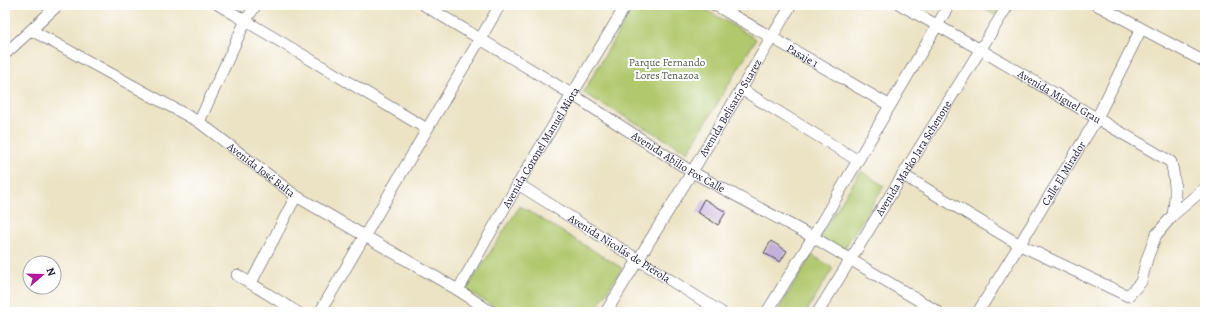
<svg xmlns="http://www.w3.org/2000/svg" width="1210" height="317" font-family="Alegreya,serif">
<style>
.green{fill:#b1c86d;stroke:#6a7554}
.building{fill:#c4b0d9}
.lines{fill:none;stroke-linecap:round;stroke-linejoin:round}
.street-casing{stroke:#403f50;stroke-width:12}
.street{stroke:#fff;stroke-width:11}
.labels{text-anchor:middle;stroke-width:4;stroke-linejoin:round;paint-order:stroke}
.street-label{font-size:11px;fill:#22223b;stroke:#fff}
.park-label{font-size:11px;fill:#545c4c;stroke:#fff}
</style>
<rect width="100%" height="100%" fill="#fff"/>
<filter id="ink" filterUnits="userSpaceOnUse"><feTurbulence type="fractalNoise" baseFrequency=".025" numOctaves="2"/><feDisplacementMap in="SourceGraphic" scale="8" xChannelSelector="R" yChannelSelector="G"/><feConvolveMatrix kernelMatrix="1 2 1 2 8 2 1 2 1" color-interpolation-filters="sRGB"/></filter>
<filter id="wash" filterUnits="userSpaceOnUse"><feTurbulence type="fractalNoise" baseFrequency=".012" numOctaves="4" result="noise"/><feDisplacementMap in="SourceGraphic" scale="16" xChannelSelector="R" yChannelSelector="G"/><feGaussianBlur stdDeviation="0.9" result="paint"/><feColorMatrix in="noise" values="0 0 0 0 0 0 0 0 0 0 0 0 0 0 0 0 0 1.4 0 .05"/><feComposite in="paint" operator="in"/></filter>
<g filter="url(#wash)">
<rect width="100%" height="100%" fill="#ece3c4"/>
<!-- green -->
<g class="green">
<polygon points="634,5 698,5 756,39 688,152 583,93"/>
<polygon points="980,5 1001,5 994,15"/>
<polygon points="861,171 884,186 842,252 819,237"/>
<polygon points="520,206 622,268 594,312 503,312 466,290"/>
<polygon points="812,255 833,268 806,312 777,312"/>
</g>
<g id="blocks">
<!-- building -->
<g class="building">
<polygon points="704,199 726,212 718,225 697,212"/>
<polygon points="771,241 787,251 780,262 764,253"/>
</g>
</g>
</g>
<g filter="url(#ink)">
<use href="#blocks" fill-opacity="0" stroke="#403f50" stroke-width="1"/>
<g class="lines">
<!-- street casing -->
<g class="street-casing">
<g id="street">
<polyline points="219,5 427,129"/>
<path id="s1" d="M 424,5 L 573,95 L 692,172 L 813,237 L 938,312"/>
<path id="s2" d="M 715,5 L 889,105"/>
<path id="s3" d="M 901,5 L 981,50 L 1171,162 C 1176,183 1176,194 1173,215"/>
<polyline points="1097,5 1205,62"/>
<path id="s4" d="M 31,30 L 199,122 L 296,196 L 458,290 L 491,312"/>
<polyline points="5,54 58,5"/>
<polyline points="741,89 857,160"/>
<polyline points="199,122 246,20 256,5"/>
<polyline points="903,175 1020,245 1128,296 1141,282 1147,259 1156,235 1173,215 1205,188"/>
<path id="s5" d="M 518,184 L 721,312"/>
<polyline points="237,275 297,312"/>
<polyline points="251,283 296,196"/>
<path id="s6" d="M 458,290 L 518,184 L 626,5"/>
<polyline points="320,312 500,5"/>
<path id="s7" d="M 606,312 L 692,172 L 791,5"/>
<polyline points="767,312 813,237 949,5"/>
<path id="s8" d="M 818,312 L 1008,5"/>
<path id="s9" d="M 978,312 L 1096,120 L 1141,29"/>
</g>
</g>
<!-- street -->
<use href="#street" class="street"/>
</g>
</g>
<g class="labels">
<!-- street labels -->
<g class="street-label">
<text dy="4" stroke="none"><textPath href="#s2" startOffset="101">Pasaje 1</textPath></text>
<text dy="4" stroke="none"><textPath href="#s3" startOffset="183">Avenida Miguel Grau</textPath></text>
<text dy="4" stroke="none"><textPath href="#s7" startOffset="239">Avenida Belisario Suarez</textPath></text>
<text dy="4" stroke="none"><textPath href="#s6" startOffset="165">Avenida Coronel Manuel Miota</textPath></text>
<text dy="4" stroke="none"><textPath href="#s8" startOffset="181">Avenida Marko Jara Schenone</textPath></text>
<text dy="4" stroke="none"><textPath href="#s1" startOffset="299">Avenida Abilio Fox Calle</textPath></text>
<text dy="4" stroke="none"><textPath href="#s4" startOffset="270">Avenida José Balta</textPath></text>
<text dy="4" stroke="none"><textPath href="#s9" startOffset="163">Calle El Mirador</textPath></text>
<text dy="4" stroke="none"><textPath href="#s5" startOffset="120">Avenida Nicolás de Piérola</textPath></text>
</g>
<!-- park labels -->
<g class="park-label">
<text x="667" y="66">Parque Fernando<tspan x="667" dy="13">Lores Tenazoa</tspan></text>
</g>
</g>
<!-- margin -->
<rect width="1210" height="317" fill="none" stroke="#fff" stroke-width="20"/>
<!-- north arrow -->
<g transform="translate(42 275) rotate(70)"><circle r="19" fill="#ffffff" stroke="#a7a7b1"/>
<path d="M0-3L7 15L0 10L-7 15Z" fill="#b5179e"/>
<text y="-6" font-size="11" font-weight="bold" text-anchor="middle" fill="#22223b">N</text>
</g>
</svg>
